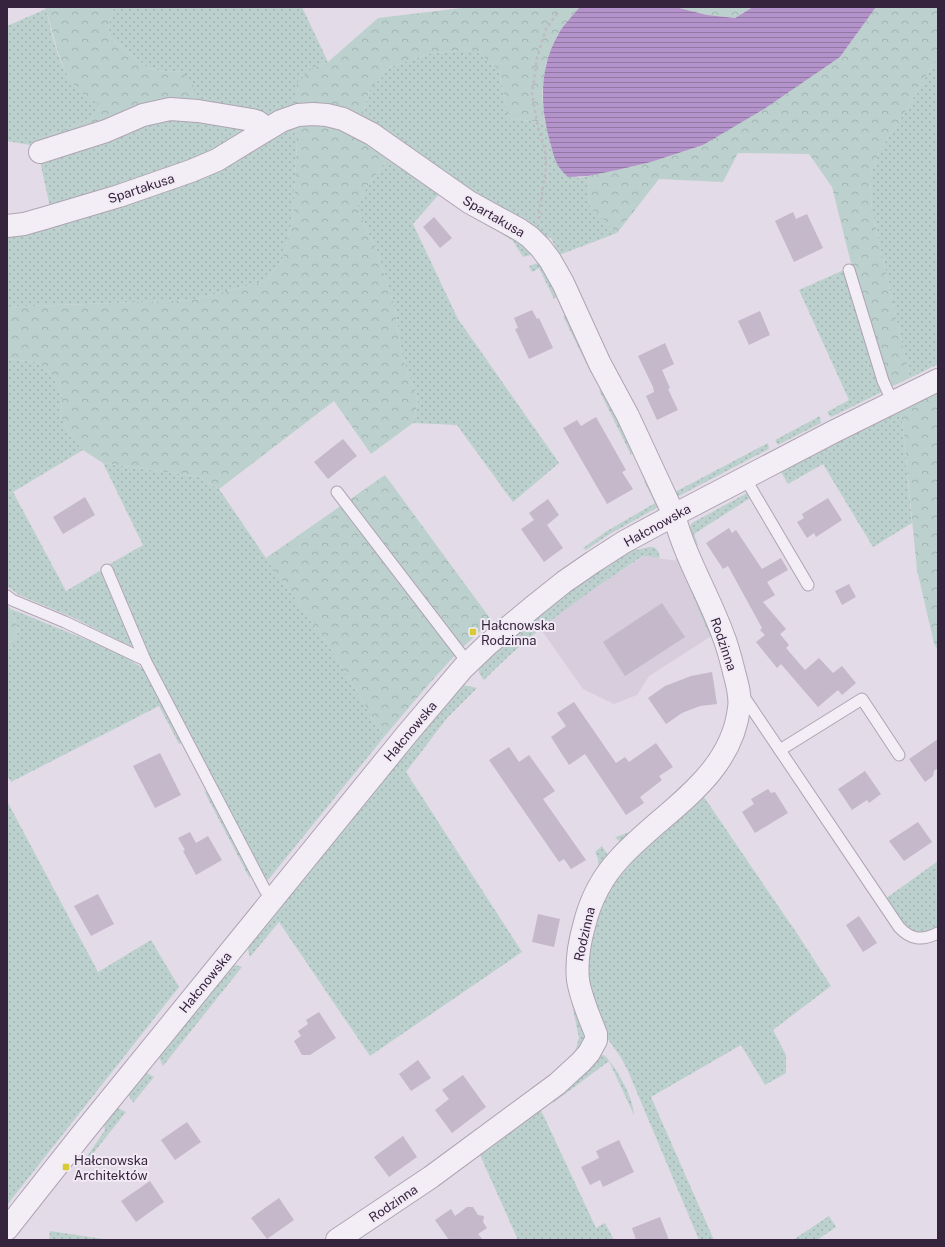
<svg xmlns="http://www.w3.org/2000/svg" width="945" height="1247" font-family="'Public Sans',sans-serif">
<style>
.built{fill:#d7cddc}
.grass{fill:url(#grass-dots)}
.forest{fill:url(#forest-crowns)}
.water{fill:url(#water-rules)}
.building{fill:#c4b8ca}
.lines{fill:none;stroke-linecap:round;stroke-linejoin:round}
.service-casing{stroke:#afa4b4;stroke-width:13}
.minor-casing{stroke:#afa4b4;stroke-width:24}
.tertiary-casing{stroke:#afa4b4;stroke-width:24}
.path{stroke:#c2b9c5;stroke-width:2.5;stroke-dasharray:3 3;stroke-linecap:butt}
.service{stroke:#f3eef5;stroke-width:11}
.minor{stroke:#f3eef5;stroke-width:22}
.tertiary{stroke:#f3eef5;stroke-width:22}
.poi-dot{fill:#d7ca35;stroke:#f1eaf5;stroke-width:1.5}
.labels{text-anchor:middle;stroke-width:4;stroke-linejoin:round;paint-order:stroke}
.street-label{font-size:13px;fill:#36243e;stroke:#f1eaf5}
.poi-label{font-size:13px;fill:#36243e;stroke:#f1eaf5;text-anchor:start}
</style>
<defs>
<pattern id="grass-dots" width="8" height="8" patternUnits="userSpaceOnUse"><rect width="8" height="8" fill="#bcd1cd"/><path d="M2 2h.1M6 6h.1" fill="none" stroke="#a2b3b1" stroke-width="1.8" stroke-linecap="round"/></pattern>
<pattern id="forest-crowns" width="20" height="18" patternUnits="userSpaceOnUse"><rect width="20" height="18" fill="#bcd1cd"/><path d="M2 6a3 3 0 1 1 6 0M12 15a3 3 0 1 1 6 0" fill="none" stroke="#a2b3b1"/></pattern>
<pattern id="water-rules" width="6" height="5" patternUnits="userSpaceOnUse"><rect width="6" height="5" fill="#b393ca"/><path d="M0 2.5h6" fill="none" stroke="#9278a5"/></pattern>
</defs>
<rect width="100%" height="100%" fill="#e3dbe7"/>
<!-- built -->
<polygon class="built" points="644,556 678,561 710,637 649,676 637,695 614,704 583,689 540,628 585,594"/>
<!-- grass -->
<g class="grass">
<polygon points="114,7 302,7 328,62 312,68 291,114 262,117 199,107 182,71 165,72 148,68 110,37 108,27"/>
<path d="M 46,9 C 54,43 62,87 97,102 L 99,112 L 91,119 L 41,138 L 36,146 L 7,141 L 7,26 Z"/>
<polygon points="476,50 499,70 508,118 545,123 552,149 578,178 588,176 590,206 617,233 559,255 551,238 533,234 360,124 369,91 390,67 431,53"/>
<polygon points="938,55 938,364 910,378 872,211 870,177 880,150 910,104"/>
<polygon points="158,115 251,125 233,147 51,211 39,157"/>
<polygon points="292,121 297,141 293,217 282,261 266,281 192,300 7,307 7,230"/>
<polygon points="393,154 481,214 534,254 523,257 513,241 440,193 413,224 458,319 559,463 513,502 457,425 413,423 418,401 402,356 395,309 378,254 357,208 367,186"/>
<polygon points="538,263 545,264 559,292 554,299 539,268 532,272 529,266"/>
<polygon points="846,269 882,392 831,417 827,412 849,400 799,290"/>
<polygon points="566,315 596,368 591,373 563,316"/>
<polygon points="7,359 38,362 54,377 62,397 61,416 68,432 83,450 13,492 66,591 103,569 135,644 131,647 74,618 19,595 7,586"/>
<polygon points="599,390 609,393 636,445 631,455"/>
<polygon points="901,408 912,523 873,547 823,464 788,484 781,472 782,468"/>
<polygon points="820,416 821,423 778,445 775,440"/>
<polygon points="768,443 769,449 675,498 675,492"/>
<polygon points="103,463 200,477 219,489 266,558 329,646 384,737 268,880 260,872 149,655 108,565 143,545"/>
<polygon points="644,481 653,482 660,506 608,535 586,550 583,548 607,531 655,503"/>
<polygon points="747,493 750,498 694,534 698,545 690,547 689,528 692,523"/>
<path d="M 649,547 L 654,547 L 658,551 L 660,558 L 643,556 C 585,594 533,630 484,680 C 480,675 477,672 480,667 L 531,618 L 602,567 L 636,548 L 637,550 Z"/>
<polygon points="678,558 715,635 710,637 678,561 675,560"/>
<polygon points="11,609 122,654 143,669 183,742 179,744 159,706 11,782 7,775 7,654 19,631"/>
<polygon points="463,685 477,688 447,718 406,772 522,952 370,1056 279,922 250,957 247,946 320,853"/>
<polygon points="742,714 749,715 744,738 724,771 704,797 800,938 831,986 773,1030 786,1055 786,1073 765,1085 741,1045 651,1097 714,1240 699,1240 628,1071 620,1056 602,1031 582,961 601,896 656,830"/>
<polygon points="204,791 208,793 249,870 250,879"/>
<polygon points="7,801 98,972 151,940 179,987 7,1205"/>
<polygon points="651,813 655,818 622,844 615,837 630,832"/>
<path d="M 602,846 L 607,854 L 608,861 L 567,963 C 567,946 571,928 576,911 C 582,892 608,873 595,852 Z"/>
<path d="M 938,861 L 938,929 C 930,932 918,935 910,931 C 902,927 891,907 885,899 Z"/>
<polygon points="232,964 242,967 163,1066 158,1055"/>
<polygon points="566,975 572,978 587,1030 579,1056 501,1112 567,1062 575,1052 579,1038"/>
<path d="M 604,1055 C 617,1068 633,1097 634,1115 L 609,1061 L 553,1103 L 550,1096 L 598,1056 Z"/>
<polygon points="145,1072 154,1077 133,1103 128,1094"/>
<polygon points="118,1108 126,1112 87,1161 86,1158 105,1130 104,1125"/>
<polygon points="540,1108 596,1228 605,1223 614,1240 518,1240 480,1155 444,1180"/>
<polygon points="829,1216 836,1227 817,1240 793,1240"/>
<polygon points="50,1231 110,1240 49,1240"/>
</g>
<!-- forest -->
<g class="forest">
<path d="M 45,7 L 114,7 L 108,27 L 110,37 L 148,68 L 165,72 L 182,71 L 192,83 L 199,107 L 36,146 L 41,138 L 91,119 L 99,111 L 97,102 C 59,86 57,41 45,7 Z"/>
<polygon points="470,7 589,7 579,8 558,34 546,63 542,94 545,123 508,118 499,70 476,50 431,53 390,67 369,91 360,124 291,114 297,83 312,68 328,62 378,18"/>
<polygon points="663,7 753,7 735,18 707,15 679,8"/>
<polygon points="876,7 938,7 938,55 910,104 880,150 870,177 872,211 910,378 893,386 889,381 852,267 832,187 809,154 738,153 723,182 659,179 617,233 590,206 588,176 651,162 703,145 840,57"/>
<polygon points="313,117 393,154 367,186 357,208 378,254 395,309 402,356 418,401 413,423 371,454 334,401 219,489 200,477 103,463 83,450 68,432 61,416 62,397 54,377 38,362 7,359 7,307 192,300 266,281 282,261 293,217 297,141 292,121"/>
<polygon points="938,389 938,651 934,643 917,570 901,408"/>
<path d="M 385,475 L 492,621 C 451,655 418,697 384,737 L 329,646 L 266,558 Z"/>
<polygon points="7,605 11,609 19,631 7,654"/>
</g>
<!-- water -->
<path class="water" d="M 589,7 L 679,8 L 707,15 L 735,18 L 753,7 L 876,7 L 840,57 L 764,109 L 703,145 L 651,162 L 617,170 L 588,176 L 568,177 C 555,165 555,159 550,142 C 540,107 539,68 558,35 C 563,25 572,17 579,8 Z"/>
<!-- building -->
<g class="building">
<polygon points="793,212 796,219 807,214 823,248 794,262 775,221"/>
<polygon points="434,217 452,238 440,248 423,227"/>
<polygon points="532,310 537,319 539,318 553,348 529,359 515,329 518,328 514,318"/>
<polygon points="760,311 770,335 749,345 738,321"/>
<polygon points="665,343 674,364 662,370 670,388 668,389 678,410 657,420 646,396 654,392 653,387 638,356"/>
<polygon points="596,417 626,470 622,472 633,489 607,504 563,428 577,420 581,426"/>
<polygon points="343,439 357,456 328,479 314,462"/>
<polygon points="85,497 95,515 63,534 53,517"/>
<polygon points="828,498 842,520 816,537 814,533 807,538 797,522 804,518 802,514"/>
<polygon points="548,499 559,515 547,525 563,548 544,562 521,529 534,520 529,513"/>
<polygon points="729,528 732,533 736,530 762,569 781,558 788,570 767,582 775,595 763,602 786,629 780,634 789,645 786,648 805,670 819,658 833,673 842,666 856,683 842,695 838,690 818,707 781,664 777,668 756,642 765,635 760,630 762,628 728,566 723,569 706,543"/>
<polygon points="849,584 856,597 842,605 835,591"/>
<polygon points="662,603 685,637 625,676 603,642"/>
<polygon points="712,672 717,704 700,706 682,713 666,724 648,698 665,686 691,676"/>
<polygon points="574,702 616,763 625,757 629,762 656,743 673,767 659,776 662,780 640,797 644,803 626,815 585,754 569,765 551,737 566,726 557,713"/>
<polygon points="938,739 938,768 934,771 933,776 925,782 909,759"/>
<polygon points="509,747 519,762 529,755 555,791 543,799 586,860 571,869 564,859 559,862 489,760"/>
<polygon points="160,753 181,795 155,808 133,766"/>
<polygon points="865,771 881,794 869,803 867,800 852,810 838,789"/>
<polygon points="768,789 771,793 775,792 788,813 755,833 742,812 754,804 751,799"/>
<polygon points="918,822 932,842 904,861 889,841"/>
<polygon points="190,832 196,843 208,836 222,860 196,875 183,851 185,850 178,838"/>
<polygon points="98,894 114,924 91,936 74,906"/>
<polygon points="538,914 560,919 554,947 532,942"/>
<polygon points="859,916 877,943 863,952 846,925"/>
<polygon points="319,1012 336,1038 310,1055 302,1055 294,1041 301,1036 298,1031 308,1024 306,1020"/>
<polygon points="418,1060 431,1078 411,1091 399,1074"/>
<polygon points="463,1075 486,1107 452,1133 435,1110 449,1099 442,1090"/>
<polygon points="187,1122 201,1142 175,1160 161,1140"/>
<polygon points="403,1136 417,1157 389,1177 374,1157"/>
<polygon points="619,1140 634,1172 603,1187 600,1180 590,1185 581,1167 599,1158 596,1151"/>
<polygon points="150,1181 164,1202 136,1222 121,1201"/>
<polygon points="279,1198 294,1220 267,1239 251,1218"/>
<polygon points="467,1207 473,1207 478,1215 484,1216 483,1222 487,1228 478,1234 483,1240 449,1240 435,1220 451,1209 455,1216"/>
<polygon points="660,1217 669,1240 636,1240 632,1228"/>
</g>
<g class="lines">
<!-- service casing -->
<g class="service-casing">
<g id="service">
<polyline points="849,270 883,381 893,403"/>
<polyline points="745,478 808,585"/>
<polyline points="337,492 468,663"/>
<polyline points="107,570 145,660 265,890 273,898"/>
<polyline points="7,596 12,600 65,622 145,660"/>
<path d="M 742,694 L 899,927 C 911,940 922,941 938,933"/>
<polyline points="780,750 862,699 899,755"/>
</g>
</g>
<!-- minor casing -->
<g class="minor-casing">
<g id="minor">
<polyline points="40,152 106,131 143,115 170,109 198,111 252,120 258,122 267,129"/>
<path d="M 7,226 L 24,224 L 45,218 L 119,196 L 191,171 L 217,160 L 281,121 L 298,115 L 313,114 L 327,115 L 343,119 L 372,134 L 469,202 L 520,230 L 530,237 L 540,247 L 550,260 L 563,283 L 600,364 L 628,416 L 674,515 C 685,557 708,594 723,635 C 728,647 731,660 734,672 C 737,683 741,697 739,708 C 731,778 663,811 620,858 C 602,877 590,901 584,926 C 579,944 576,961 578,980 C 581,999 589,1016 596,1034 L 596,1040 L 589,1053 L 581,1062 L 557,1084 L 431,1177 L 337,1240"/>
</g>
</g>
<!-- tertiary casing -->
<g class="tertiary-casing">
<polyline id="tertiary" points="7,1229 82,1134 407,734 463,668 487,645 534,606 564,582 593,562 624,542 674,515 833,432 938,380"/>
</g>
<!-- path -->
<polyline class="path" points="539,219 539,213 546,169 545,150 538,127 532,94 537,58 546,29 559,11"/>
<!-- service -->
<use href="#service" class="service"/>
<!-- minor -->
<use href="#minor" class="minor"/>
<!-- tertiary -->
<use href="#tertiary" class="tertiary"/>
</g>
<!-- markers -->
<g class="poi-dot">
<rect x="469" y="628" width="8" height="8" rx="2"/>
<rect x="62" y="1163" width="8" height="8" rx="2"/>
</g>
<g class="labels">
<!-- street labels -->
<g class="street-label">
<text transform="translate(141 188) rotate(-18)" y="5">Spartakusa</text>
<text transform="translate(494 216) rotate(30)" y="5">Spartakusa</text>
<text transform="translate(657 525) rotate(-29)" y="5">Hałcnowska</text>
<text transform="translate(724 644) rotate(71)" y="5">Rodzinna</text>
<text transform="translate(410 731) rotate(-50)" y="5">Hałcnowska</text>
<text transform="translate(584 934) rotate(-77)" y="5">Rodzinna</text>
<text transform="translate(205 982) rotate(-51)" y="5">Hałcnowska</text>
<text transform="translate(393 1203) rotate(-34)" y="5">Rodzinna</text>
</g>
<!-- poi labels -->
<g class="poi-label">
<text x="481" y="630">Hałcnowska<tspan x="481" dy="15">Rodzinna</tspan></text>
<text x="74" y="1165">Hałcnowska<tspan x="74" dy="15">Architektów</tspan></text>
</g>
</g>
<!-- border -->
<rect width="945" height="1247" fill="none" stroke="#36243e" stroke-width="16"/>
</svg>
